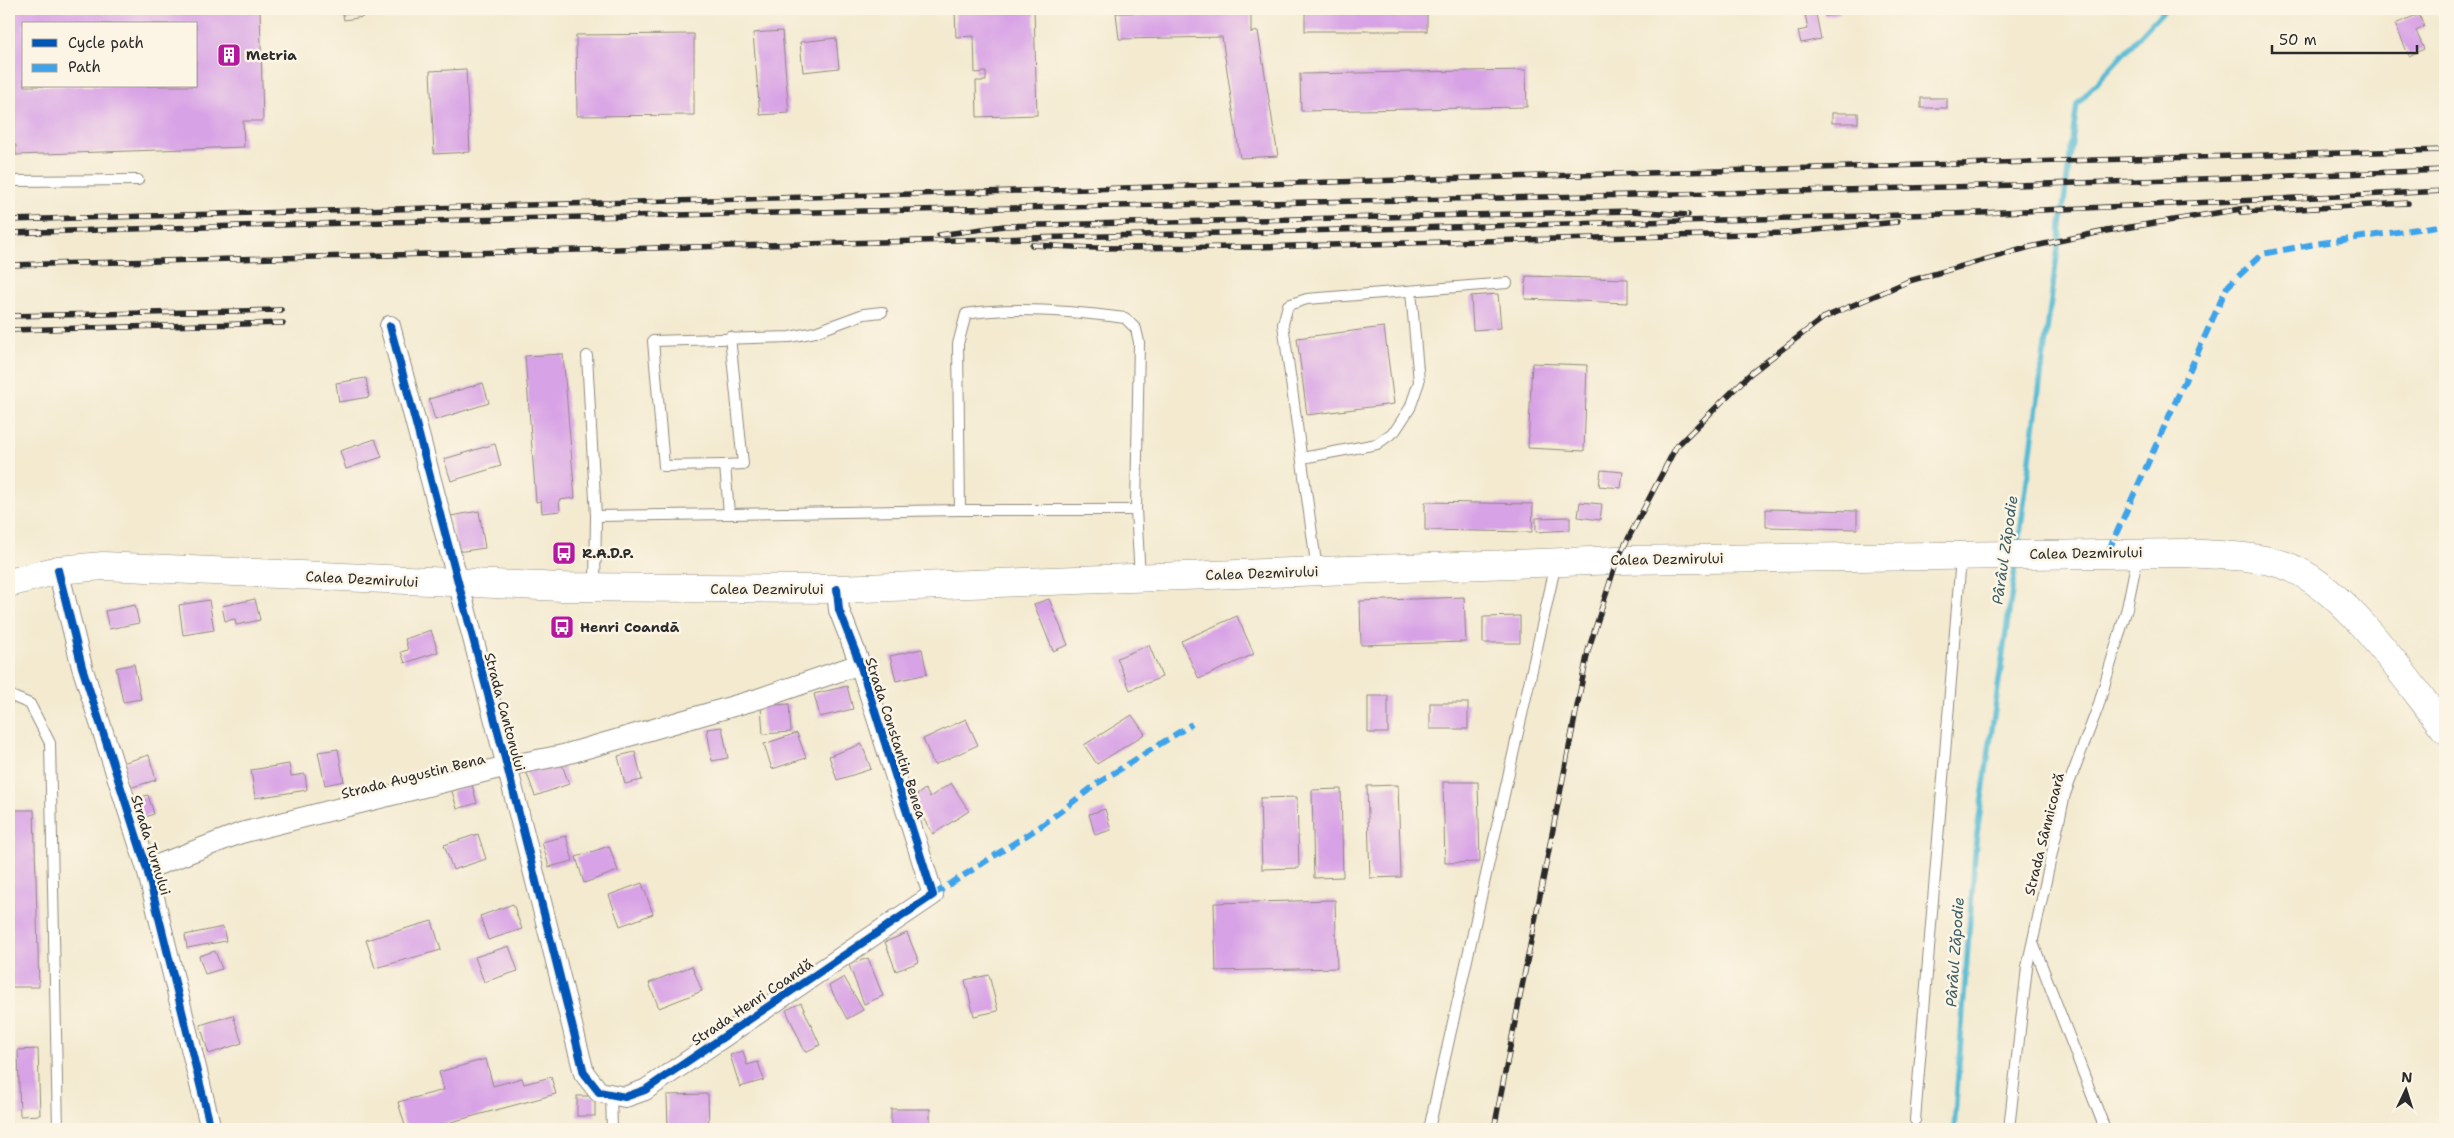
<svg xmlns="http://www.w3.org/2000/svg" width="2454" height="1138" font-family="'Shantell Sans',sans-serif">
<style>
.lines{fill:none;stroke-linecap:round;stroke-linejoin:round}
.stream{stroke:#56bbd4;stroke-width:5.5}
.building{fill:#d8a3e6;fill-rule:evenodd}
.service-casing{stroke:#8f8a7e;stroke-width:12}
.minor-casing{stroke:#8f8a7e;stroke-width:22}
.secondary-casing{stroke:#8f8a7e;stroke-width:29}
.service{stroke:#fff;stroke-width:10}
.minor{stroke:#fff;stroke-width:20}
.secondary{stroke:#fff;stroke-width:28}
.rail-casing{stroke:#2b2b2b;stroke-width:5.5}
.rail{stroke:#fcf5e5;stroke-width:4;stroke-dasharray:11;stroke-linecap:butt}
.quiet{stroke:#3ea3eb;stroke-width:6;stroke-dasharray:12 6;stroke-linecap:butt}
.cycleway-casing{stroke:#fcf5e5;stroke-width:11}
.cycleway{stroke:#0057b8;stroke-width:8}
.labels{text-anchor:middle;stroke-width:5;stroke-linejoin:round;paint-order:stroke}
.poi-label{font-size:14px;font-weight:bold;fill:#2b2b2b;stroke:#fcf5e5;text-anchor:start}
.street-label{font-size:14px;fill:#2b2b2b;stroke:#fcf5e5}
.water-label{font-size:15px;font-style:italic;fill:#3a5d66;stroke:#fcf5e5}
</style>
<rect width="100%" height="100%" fill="#fcf5e5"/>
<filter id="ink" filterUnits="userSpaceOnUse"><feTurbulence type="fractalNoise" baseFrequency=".02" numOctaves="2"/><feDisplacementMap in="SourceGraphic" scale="10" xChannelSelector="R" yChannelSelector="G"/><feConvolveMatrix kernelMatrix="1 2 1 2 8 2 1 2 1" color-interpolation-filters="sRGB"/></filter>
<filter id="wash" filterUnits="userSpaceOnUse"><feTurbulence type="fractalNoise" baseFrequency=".0096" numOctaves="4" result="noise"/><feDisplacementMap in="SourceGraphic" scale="20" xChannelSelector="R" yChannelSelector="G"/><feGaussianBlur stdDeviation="1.12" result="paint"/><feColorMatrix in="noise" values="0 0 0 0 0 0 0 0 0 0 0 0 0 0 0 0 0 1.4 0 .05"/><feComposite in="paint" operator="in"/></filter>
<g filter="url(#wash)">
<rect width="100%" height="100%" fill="#f3ead0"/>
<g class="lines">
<!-- stream -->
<g class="stream">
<polyline points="2018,549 2077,104 2165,9"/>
<polyline points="1954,1129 1976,840 2016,563"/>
</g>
</g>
<g id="blocks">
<!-- building -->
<g class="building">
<path d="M 9,9 L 260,9 L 263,121 L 243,121 L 244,147 L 16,155 L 16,145 L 9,145 ZM 24,24 L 196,24 L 196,86 L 24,86 Z"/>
<polygon points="342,9 361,9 363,17 344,20"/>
<polygon points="955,9 1034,9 1037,115 977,117 976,81 986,81 986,72 975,73 974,36 956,37"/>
<polygon points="1154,9 1251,11 1251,33 1258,31 1278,156 1240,158 1222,37 1119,39 1116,13 1154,12"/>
<rect x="1305" y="9" width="122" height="22"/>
<polygon points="1804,9 1815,9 1821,39 1801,43 1798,31 1808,29"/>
<polygon points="1823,9 1839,9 1840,13 1825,16"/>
<polygon points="2419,14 2424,27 2416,31 2424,49 2409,56 2395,24"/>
<polygon points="782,31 789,113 760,115 753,33"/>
<polygon points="694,34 694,115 577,116 576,35"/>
<polygon points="836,38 839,68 803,72 800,42"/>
<polygon points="466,69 470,152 434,154 430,71"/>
<polygon points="1526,70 1527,107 1301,111 1300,74"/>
<rect x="1921" y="98" width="26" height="10"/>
<rect x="1832" y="113" width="26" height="10"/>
<polygon points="1526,276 1628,279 1628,303 1525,299"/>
<polygon points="1498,294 1501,328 1473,330 1471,296"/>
<polygon points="1384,327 1394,404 1307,415 1297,338"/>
<polygon points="563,354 575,498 559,500 560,511 542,513 541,501 536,502 525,356"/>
<polygon points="1532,363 1587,365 1584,451 1528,448"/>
<polygon points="366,378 369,397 339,402 336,383"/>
<polygon points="483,383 489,403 435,420 429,399"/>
<polygon points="375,439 382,457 346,469 340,451"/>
<polygon points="495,444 501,466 451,481 444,459"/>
<polygon points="1601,470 1623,472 1621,488 1599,486"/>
<polygon points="1425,502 1533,504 1532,532 1425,530"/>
<polygon points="1580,502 1602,504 1600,520 1578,517"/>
<polygon points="1766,509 1857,511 1857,529 1766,527"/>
<polygon points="479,511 485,548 457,552 451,516"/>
<polygon points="1570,517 1570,530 1536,532 1536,518"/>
<polygon points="1464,597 1466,642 1361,645 1360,601"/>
<polygon points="255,599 260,620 236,625 235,619 225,621 222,606"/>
<polygon points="1049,599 1068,645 1053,651 1034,604"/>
<polygon points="209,600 214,630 183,635 179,605"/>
<polygon points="135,605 139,623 109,629 105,611"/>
<polygon points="1237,616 1254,654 1199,679 1181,641"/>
<polygon points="1520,616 1520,643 1483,643 1483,617"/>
<polygon points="431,630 438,652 405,663 401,652 408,650 405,639"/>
<polygon points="1149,645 1162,677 1130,690 1117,658"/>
<polygon points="922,649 927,674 896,681 890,656"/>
<polygon points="134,664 141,699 123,702 116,668"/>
<polygon points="847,686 853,709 820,717 814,694"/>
<rect x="1368" y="696" width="20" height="37"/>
<rect x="1430" y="703" width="38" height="26"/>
<polygon points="789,704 791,732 763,734 761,706"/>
<polygon points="1132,715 1145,734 1097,764 1084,745"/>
<polygon points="966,719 978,745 934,765 923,739"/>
<polygon points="722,727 728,758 712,761 707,729"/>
<polygon points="797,733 806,758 772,769 764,744"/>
<polygon points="862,744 871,769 837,780 829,756"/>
<polygon points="338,749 344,781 325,785 318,752"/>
<polygon points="635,752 642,780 625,784 618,756"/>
<polygon points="149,755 156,780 129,788 122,763"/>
<polygon points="560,759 569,784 535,796 526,771"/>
<polygon points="289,764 291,776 305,774 307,790 255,798 251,770"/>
<polygon points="1443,782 1478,782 1480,862 1445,863"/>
<polygon points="951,783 969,811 933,834 911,799 925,789 930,797"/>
<polygon points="472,785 477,803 457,809 452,791"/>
<polygon points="1398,785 1401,877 1370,878 1367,786"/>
<polygon points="1341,789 1343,877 1314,878 1312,790"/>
<polygon points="148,795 154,814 140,819 134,799"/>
<polygon points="1297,797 1299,868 1262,869 1260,798"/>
<polygon points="1105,809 1111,830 1095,835 1089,814"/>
<polygon points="9,810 34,810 39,987 9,987"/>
<polygon points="478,834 486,859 453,870 444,845"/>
<polygon points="566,836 573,861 549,867 542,842"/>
<polygon points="609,846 618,871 584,883 576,857"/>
<polygon points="642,883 653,914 620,926 609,895"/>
<polygon points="1335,900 1337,968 1216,971 1214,903"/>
<polygon points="513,904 522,929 488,940 480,916"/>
<polygon points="432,921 441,950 375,968 366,940"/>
<polygon points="223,927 226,941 187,948 185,935"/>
<polygon points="907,933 919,962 896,971 885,942"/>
<polygon points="509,946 518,971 484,982 475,957"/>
<polygon points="215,951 222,969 205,974 199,956"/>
<polygon points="868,958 883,996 864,1004 849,965"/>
<polygon points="692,966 702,991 659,1008 649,983"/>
<polygon points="989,975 998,1011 974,1016 965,980"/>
<polygon points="844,977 863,1010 847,1019 829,986"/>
<polygon points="801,1003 820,1045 805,1052 786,1010"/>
<polygon points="233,1015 242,1043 209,1054 200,1025"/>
<polygon points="38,1049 40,1115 20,1116 18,1050"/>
<polygon points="743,1051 747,1065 758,1062 764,1080 740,1087 730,1055"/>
<polygon points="486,1059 493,1086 522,1078 524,1084 551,1077 556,1094 425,1129 406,1129 398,1102 444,1090 439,1072"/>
<polygon points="708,1094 709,1129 668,1129 667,1095"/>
<rect x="577" y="1096" width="18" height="20"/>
<rect x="891" y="1109" width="39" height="20"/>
</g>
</g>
</g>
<g filter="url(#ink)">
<use href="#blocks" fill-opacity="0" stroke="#8f8a7e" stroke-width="1"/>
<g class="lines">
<!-- service casing -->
<g class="service-casing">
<g id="service">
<polyline points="9,181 138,180"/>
<polyline points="587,356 596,516 595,587"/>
<polyline points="1302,458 1377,444 1395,431 1410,408 1419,382 1411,291"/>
<polyline points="725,465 743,464 730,337"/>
<path d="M 960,510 L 958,344 L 966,314 C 1011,306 1079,312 1125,318 L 1136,329 L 1139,342 L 1136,510 L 1140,577"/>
<polyline points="729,514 960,510 1136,510"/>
<polyline points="596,516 729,514 725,465 664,466 653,341 790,337 815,332 864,314 882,312"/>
<polyline points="1317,570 1283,324 1288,305 1307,299 1507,283"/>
<polyline points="9,695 30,704 50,743 58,1129"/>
<polyline points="2033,943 2105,1129"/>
<polyline points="611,1095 612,1129"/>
<polyline points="1915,1120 1961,558"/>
<polyline points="1429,1129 1556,563"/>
<polyline points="2009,1129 2027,967 2065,794 2098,707 2127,608 2138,554"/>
</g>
</g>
<!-- minor casing -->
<g class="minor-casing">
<g id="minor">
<polyline points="390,326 507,766 584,1073 599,1092 625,1097 645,1090 933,895 860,664 839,610 837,589"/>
<polyline points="58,570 82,667 147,869 211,1129"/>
<polyline points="147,869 241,833 507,766 563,755 758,699 860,664"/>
</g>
</g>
<!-- secondary casing -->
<g class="secondary-casing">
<path id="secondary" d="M 9,583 L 58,570 L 103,566 L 562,587 L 837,589 L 1617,560 L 2186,553 C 2218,555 2253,555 2284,565 C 2344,585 2406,680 2445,729"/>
</g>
<!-- service -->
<use href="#service" class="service"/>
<!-- minor -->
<use href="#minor" class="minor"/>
<!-- secondary -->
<use href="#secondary" class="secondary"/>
<!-- rail casing -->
<g class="rail-casing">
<g id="rail">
<polyline points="2241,212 2408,203"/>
<polyline points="9,220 2445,150"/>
<path d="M 9,233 C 821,206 1633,203 2445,170"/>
<polyline points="939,235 1004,226 1632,211 1688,215"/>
<polyline points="1032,245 1095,248 1257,247 1786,233 1897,222"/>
<polyline points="9,265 1981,213 2445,191"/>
<polyline points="9,316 281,310"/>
<polyline points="9,330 283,323"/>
<polyline points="1494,1129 1588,651 1617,560 1676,447 1750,374 1823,318 1909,281 2030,247 2106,231 2247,208"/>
</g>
</g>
<!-- rail -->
<use href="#rail" class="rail"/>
<!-- quiet -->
<g class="quiet">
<polyline points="2108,552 2227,287 2262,254 2315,244 2445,225"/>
<polyline points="933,895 1041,826 1098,783 1192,724"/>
</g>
<!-- cycleway casing -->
<g class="cycleway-casing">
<g id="cycleway">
<polyline points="390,326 507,766 584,1073 599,1092 625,1097 645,1090 933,895 860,664 839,610 837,589"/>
<polyline points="58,570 82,667 147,869 211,1129"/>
</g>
</g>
<!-- cycleway -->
<use href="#cycleway" class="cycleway"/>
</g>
</g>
<!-- icons -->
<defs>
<g id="building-square" transform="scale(1.25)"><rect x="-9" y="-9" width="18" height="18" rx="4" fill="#b5179e" stroke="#fcf5e5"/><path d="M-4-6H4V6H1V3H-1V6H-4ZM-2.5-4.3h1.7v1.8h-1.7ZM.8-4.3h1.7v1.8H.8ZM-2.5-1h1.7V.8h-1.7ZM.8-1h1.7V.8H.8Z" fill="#fff"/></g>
<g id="bus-square" transform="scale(1.25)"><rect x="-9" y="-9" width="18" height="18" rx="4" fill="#b5179e" stroke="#fcf5e5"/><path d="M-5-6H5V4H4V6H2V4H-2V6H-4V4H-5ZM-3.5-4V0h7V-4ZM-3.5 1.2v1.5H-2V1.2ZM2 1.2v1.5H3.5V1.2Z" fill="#fff"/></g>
</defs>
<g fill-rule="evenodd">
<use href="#building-square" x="229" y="55"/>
<use href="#bus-square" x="564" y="553"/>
<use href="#bus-square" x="562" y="627"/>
</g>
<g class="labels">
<!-- poi labels -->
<g class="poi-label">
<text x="246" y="60">Metria</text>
<text x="582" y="558">R.A.D.P.</text>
<text x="580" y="632">Henri Coandă</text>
</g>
<!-- street labels -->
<g class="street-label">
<text transform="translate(2086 553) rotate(-1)" y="5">Calea Dezmirului</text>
<text transform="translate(1667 559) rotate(-1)" y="5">Calea Dezmirului</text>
<text transform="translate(1262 573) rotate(-2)" y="5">Calea Dezmirului</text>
<text transform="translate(362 579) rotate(3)" y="5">Calea Dezmirului</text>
<text x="767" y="594">Calea Dezmirului</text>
<text transform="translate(505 712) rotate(75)" y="5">Strada Cantonului</text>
<text transform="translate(896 738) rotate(72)" y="5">Strada Constantin Benea</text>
<text transform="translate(413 776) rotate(-14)" y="5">Strada Augustin Bena</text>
<text transform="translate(2044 834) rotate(-76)" y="5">Strada Sânnicoară</text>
<text transform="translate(151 845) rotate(73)" y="5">Strada Turnului</text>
<text transform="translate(752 1002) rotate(-34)" y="5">Strada Henri Coandă</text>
</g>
<!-- water labels -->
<g class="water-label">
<text transform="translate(2005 550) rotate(-82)" y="5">Pârâul Zăpodie</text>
<text transform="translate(1955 952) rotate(-86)" y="5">Pârâul Zăpodie</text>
</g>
</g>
<!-- margin -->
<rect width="2454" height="1138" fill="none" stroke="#fcf5e5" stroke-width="30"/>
<!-- legend -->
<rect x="22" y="22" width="175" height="65" fill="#fcf5e5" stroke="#a8a49b"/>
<rect x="32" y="39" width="25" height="8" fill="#0057b8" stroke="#a8a49b"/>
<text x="68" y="48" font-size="15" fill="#2b2b2b">Cycle path</text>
<rect x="32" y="64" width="25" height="8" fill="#3ea3eb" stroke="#a8a49b"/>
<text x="68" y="72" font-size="15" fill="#2b2b2b">Path</text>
<!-- north arrow -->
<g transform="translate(2406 1090) rotate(4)" stroke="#fcf5e5" stroke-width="4" paint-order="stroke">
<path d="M0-4L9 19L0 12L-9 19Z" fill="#2b2b2b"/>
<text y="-8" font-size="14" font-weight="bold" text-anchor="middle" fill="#2b2b2b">N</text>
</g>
<!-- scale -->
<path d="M2272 45v8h145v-8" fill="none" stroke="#2b2b2b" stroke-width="2.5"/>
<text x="2279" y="45" font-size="15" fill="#2b2b2b" stroke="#fcf5e5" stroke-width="4" paint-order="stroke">50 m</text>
</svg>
